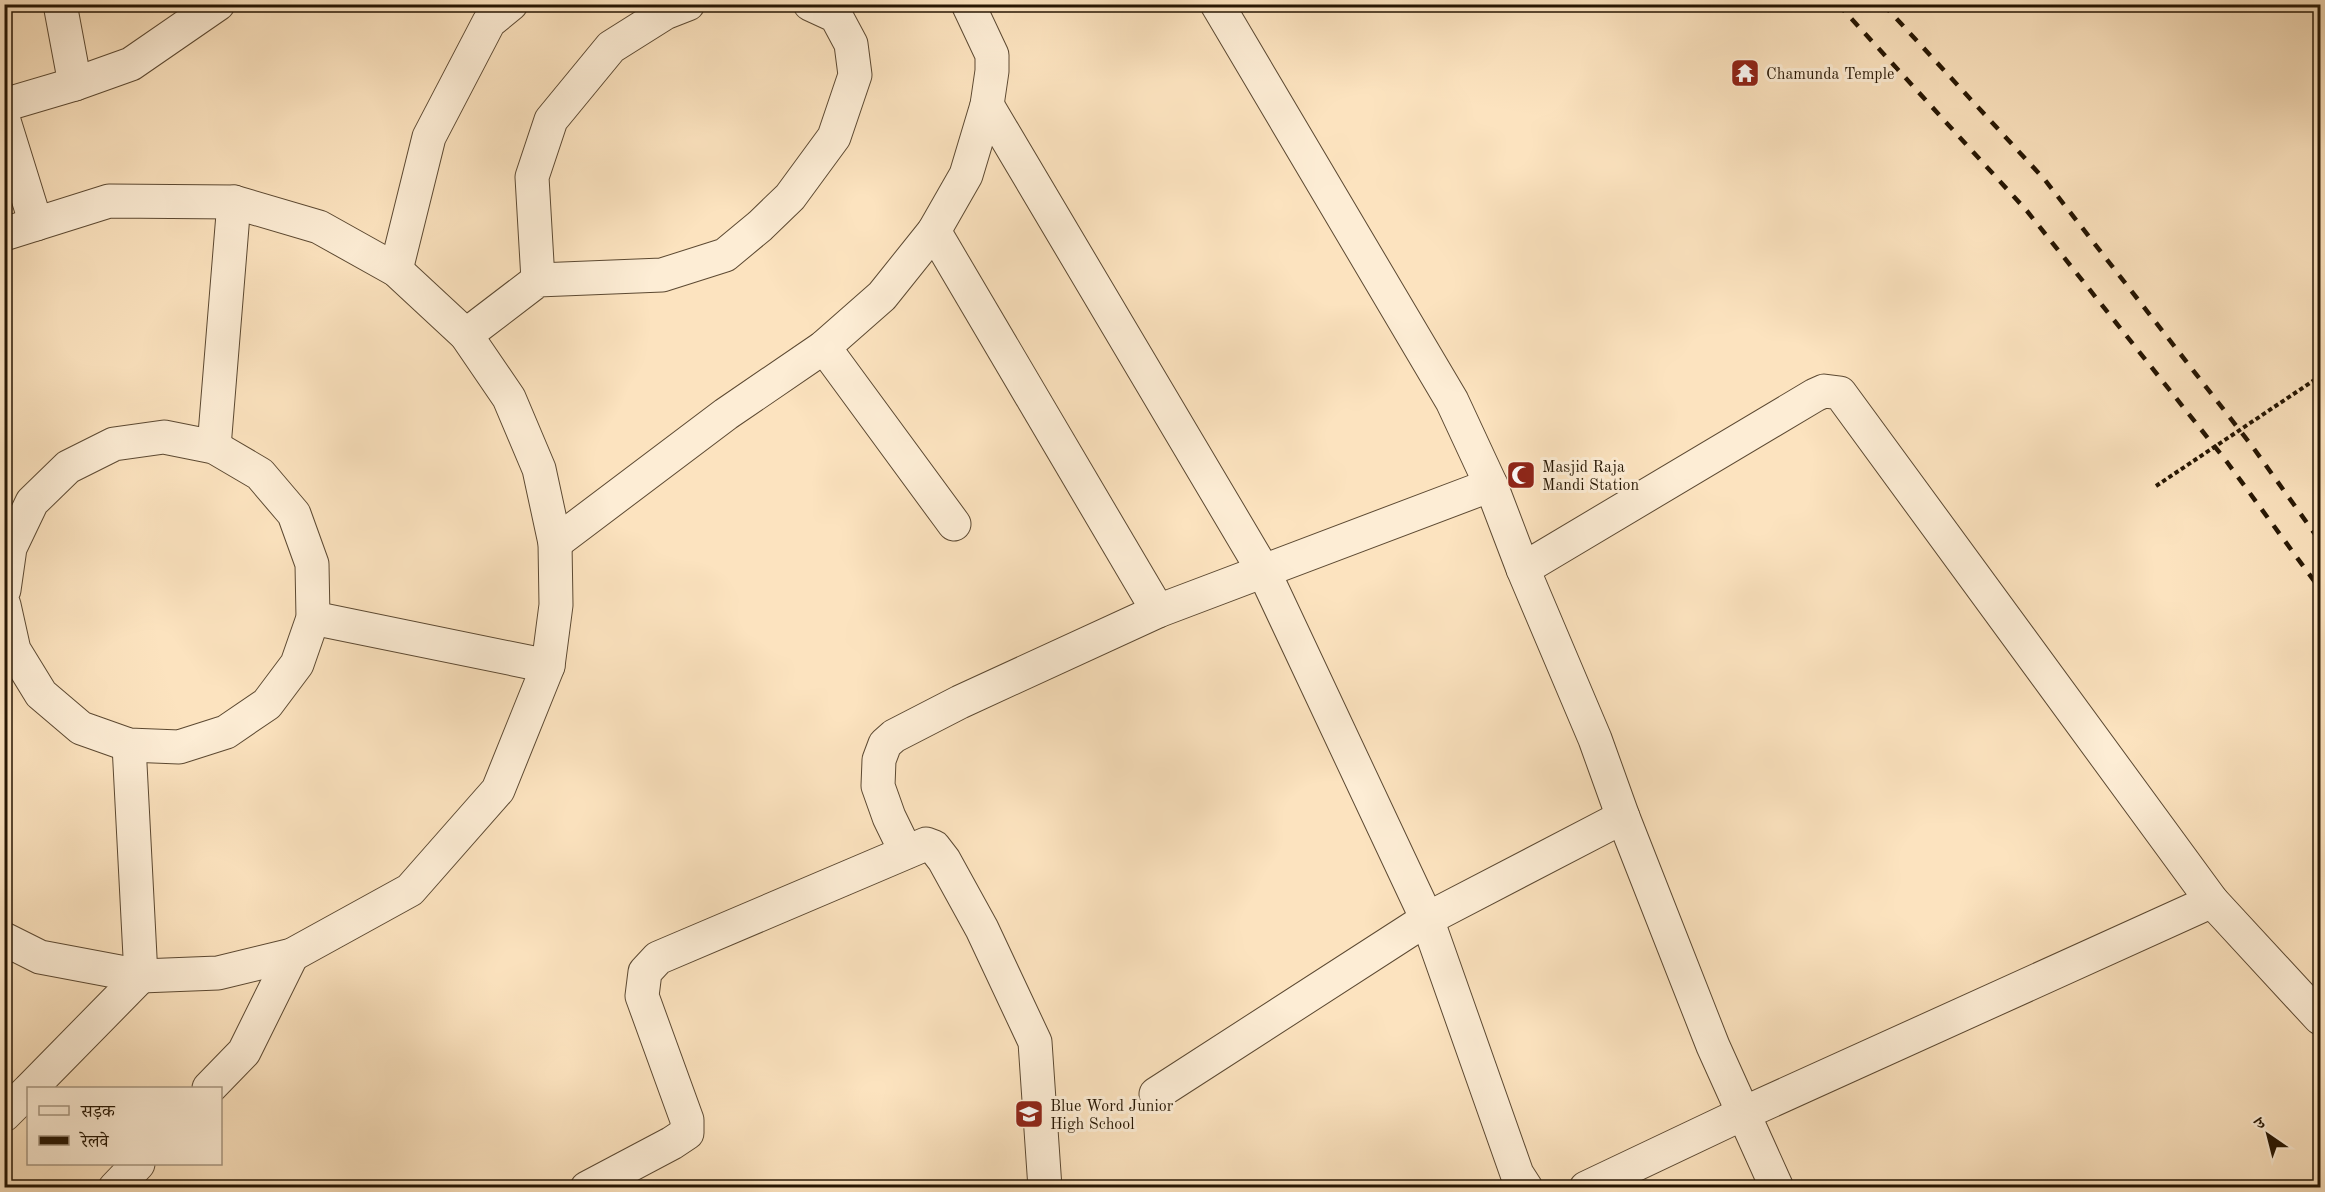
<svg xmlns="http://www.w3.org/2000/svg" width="2325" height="1192" font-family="'Old Standard TT','Noto Serif Devanagari',serif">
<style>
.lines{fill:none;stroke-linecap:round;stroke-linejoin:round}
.minor-casing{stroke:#5c4932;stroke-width:35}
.minor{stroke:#fdedd5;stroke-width:33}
.rail{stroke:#261603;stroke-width:4.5;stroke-dasharray:10 10;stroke-linecap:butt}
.path-bridge{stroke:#261603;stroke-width:4;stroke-dasharray:4.5 3;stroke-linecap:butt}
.labels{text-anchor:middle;stroke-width:6;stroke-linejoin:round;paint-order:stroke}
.poi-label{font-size:16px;fill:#261603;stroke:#fdedd5;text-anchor:start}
</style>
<rect width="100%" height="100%" fill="#fce3bf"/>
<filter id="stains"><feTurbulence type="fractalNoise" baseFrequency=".00333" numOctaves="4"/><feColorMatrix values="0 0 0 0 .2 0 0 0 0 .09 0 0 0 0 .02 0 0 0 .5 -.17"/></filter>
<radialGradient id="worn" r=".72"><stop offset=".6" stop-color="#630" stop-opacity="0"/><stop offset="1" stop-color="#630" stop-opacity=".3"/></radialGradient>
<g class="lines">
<!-- minor casing -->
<g class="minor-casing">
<g id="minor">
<polyline points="60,4 75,84"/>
<polyline points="1217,4 1452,401 1491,485 1523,569 1595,739 1623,817 1713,1046 1777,1188"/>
<polyline points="4,105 75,84 131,64 218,4"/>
<polyline points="987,105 1264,572 1427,919 1517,1174 1526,1188"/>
<polyline points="4,121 36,224"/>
<polyline points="934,231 1158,611"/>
<polyline points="4,234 109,201 234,202 319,227 396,270 466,335 509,398 539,469 555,543 556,605 548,666 498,790 410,890 292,955 218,973 141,976 40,957 4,939"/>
<polyline points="396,270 429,137 489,22 511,4"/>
<polyline points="538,280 532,177 551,120 611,47 665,13 688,4"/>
<polyline points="466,335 538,280 662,275 725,255 760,226 790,197 834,137 855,75 851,44 836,16 810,4"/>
<polyline points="824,347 954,524"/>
<polyline points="214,447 234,202"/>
<polyline points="555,543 726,414 824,347 882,296 934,231 966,175 987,105 992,71 992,55 968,4"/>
<polyline points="1523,569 1815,395 1824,391 1840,393 2212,901 2320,1018"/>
<polyline points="4,590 10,548 32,502 68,467 114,444 164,437 214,447 260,474 294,514 312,564 313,618 297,664 267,704 226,732 179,747 129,745 81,728 41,694 14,650 4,605"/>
<polyline points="313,618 548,666"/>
<polyline points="906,852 889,817 878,786 879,760 885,744 894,736 960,702 1158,611 1491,485"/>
<polyline points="31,1088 141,976 129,745"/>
<polyline points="209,1088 244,1052 292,955"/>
<polyline points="1156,1094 1427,919 1623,817"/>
<polyline points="4,1115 28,1091"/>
<polyline points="115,1188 138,1164"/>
<polyline points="587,1188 672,1143 687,1133 687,1120 642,996 645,972 658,958 926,844 934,847 944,860 982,929 1035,1042 1045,1188"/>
<polyline points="1586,1188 1742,1114 2212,901"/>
</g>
</g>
<!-- minor -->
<use href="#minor" class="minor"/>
<!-- rail -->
<g class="rail">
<polyline points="1838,4 2027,211 2227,462 2320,589"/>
<polyline points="1883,4 2045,180 2252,446 2320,541"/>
</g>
<!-- path-bridge -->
<polyline class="path-bridge" points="2156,486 2316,379 2320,379"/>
</g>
<!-- icons -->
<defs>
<g id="temple-square" transform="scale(1.5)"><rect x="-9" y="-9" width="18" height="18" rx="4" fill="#8f2418" stroke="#fdedd5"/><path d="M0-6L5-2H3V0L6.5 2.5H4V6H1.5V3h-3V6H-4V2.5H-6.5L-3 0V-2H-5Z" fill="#fff"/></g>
<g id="mosque-square" transform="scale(1.5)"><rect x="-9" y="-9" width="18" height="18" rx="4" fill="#8f2418" stroke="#fdedd5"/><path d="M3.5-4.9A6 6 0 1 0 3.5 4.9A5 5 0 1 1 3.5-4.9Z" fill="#fff"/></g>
<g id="school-square" transform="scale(1.5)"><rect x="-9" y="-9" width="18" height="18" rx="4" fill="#8f2418" stroke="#fdedd5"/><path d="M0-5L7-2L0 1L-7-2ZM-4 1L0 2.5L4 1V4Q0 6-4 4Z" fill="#fff"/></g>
</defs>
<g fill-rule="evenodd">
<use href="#temple-square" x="1745" y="73"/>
<use href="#mosque-square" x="1521" y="475"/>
<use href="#school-square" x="1029" y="1114"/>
</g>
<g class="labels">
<!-- poi labels -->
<g class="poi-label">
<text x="1766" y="79">Chamunda Temple</text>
<text x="1542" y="472">Masjid Raja<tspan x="1542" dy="18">Mandi Station</tspan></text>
<text x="1050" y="1111">Blue Word Junior<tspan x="1050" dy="18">High School</tspan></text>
</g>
</g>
<!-- margin -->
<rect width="2325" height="1192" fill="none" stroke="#fce3bf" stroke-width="24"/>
<rect x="6" y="6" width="2313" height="1180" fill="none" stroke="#261603" stroke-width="3"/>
<rect x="12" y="12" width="2301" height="1168" fill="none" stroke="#261603" stroke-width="1.5"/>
<!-- legend -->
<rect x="27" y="1087" width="195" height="78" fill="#fdedd5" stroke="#a79781" stroke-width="1.5"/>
<rect x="39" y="1106" width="30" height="9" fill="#fdedd5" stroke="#a79781" stroke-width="1.5"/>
<text x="81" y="1117" font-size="18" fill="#261603">सड़क</text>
<rect x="39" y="1136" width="30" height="9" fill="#261603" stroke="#a79781" stroke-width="1.5"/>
<text x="81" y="1147" font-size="18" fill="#261603">रेलवे</text>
<!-- north arrow -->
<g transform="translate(2268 1135) rotate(325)" stroke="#fdedd5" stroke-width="4.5" paint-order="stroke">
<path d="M0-4.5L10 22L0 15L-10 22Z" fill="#261603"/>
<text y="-9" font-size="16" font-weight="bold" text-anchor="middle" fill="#261603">उ</text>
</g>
<rect width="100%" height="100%" filter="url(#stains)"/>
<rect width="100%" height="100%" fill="url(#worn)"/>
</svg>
